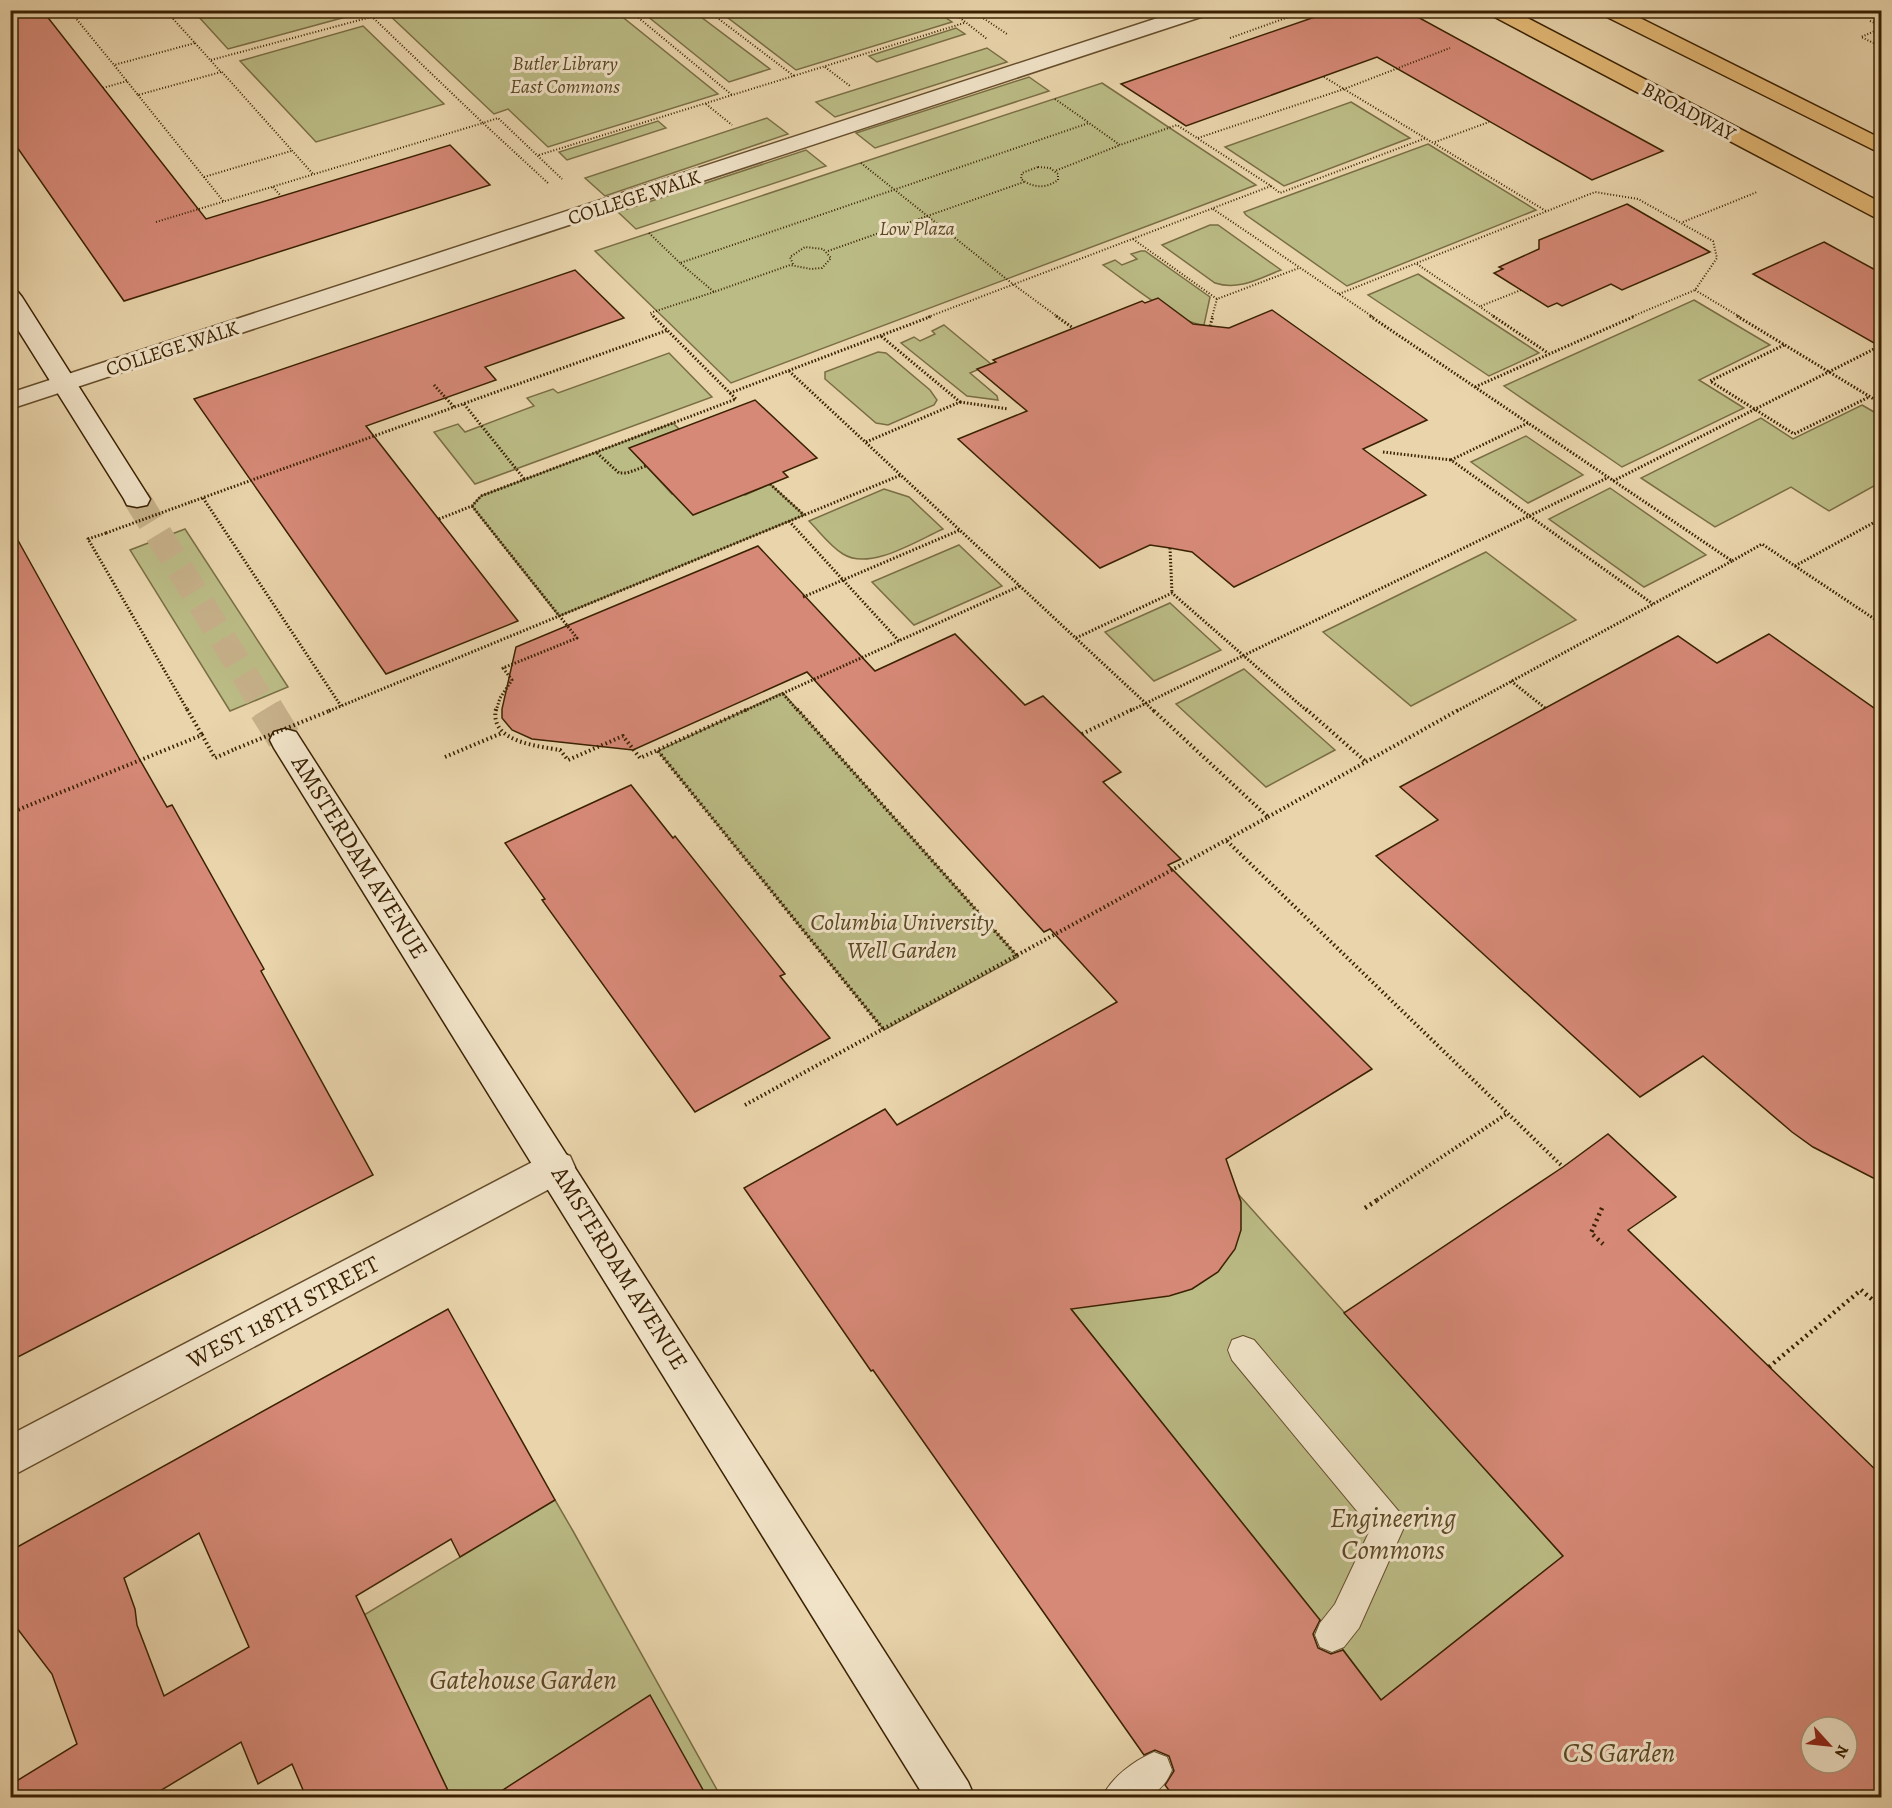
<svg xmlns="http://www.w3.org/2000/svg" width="1892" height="1808" font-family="Alegreya,serif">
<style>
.green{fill:#bbbb85;stroke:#7a6e44;stroke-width:1.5}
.building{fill:#d68977;stroke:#3a2102;stroke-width:1.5;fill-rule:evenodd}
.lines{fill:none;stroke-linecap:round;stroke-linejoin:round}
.secondary-tunnel-far1{stroke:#c6b089;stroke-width:27;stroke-dasharray:27 14;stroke-linecap:butt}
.secondary-tunnel{stroke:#c6b089;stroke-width:34;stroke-dasharray:34 16;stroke-linecap:butt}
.service-casing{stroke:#664e2c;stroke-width:2}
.pedestrian-casing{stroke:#664e2c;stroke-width:3}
.minor-casing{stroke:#664e2c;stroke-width:3}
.secondary-casing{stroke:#3a2102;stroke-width:3}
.primary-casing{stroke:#3a2102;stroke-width:3}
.path-far3{stroke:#3a2102;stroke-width:2;stroke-dasharray:1 2;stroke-linecap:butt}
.path-far2{stroke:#3a2102;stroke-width:3;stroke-dasharray:1.5 2;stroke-linecap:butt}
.path-far1{stroke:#3a2102;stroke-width:4;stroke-dasharray:1.5 3;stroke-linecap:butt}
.path{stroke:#3a2102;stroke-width:4.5;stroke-dasharray:2 4;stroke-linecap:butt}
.service{fill:#f1e3c8;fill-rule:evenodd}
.pedestrian{fill:#f1e3c8;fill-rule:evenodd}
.minor{fill:#f1e3c8;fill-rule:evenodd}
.secondary{fill:#f1e3c8;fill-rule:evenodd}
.primary{fill:#e4ba76;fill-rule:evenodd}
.path-bridge-far1{stroke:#3a2102;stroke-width:3;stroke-dasharray:1.5 2;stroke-linecap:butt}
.path-bridge{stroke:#3a2102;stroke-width:4;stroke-dasharray:1.5 3;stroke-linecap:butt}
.labels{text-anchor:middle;stroke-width:6;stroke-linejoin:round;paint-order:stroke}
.far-park-label{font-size:20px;font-style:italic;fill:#5a4823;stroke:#f1e3c8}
.far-street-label{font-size:20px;fill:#3a2102;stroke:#f1e3c8}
.street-label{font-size:24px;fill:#3a2102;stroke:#f1e3c8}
.park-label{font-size:24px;font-style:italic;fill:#5a4823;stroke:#f1e3c8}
.near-park-label{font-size:28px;font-style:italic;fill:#5a4823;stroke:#f1e3c8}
</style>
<rect width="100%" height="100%" fill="#e9d4ab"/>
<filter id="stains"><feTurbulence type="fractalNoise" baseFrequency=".00333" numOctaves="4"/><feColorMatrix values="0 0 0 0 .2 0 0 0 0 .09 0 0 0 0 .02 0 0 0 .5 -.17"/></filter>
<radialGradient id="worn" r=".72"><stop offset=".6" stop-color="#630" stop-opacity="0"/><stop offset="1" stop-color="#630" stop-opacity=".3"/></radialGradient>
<!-- green -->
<g class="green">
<polygon points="214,11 349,10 353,15 228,49 197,15"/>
<polygon points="385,11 615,11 718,94 548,147 508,109 494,114"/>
<polygon points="641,11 693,11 770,69 729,82"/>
<polygon points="936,11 952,22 796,70 719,11"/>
<polygon points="363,26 444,104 316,142 240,61"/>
<polygon points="956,28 965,34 877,62 869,56"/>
<polygon points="987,48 1007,62 835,117 816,102"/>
<polygon points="1029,77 1049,91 875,148 856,133"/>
<polygon points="1102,83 1256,185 731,383 595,251"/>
<polygon points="1351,102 1410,138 1284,186 1225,147"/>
<polygon points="767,118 788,134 605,196 585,178"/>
<polygon points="658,121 666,128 567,160 559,152"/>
<polygon points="1428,144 1536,210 1347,286 1246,215 1244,212"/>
<polygon points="806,150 826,166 636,229 618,212"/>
<path d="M 1210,225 L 1218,225 L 1281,270 C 1260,278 1239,291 1215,283 L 1162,245 Z"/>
<path d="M 1141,251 L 1145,251 L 1210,297 L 1204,325 C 1174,322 1129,283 1103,265 L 1115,260 L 1122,265 L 1137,259 L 1131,254 Z"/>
<polygon points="1418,274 1539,353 1489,376 1368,295"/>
<polygon points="1694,300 1770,345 1699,380 1744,408 1622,467 1504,386"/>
<polygon points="944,325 991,364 970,373 997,396 998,400 967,396 901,343 914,337 920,341 935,334 932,331"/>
<polygon points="878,352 886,353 930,390 937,400 934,405 888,425 876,423 825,379 825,372"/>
<polygon points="669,353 712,397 475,484 434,432 458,424 465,432 534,406 527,398 553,389 558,393"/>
<polygon points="1862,405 1881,416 1881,482 1829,511 1791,487 1715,527 1641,478 1761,418 1793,439"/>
<polygon points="673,423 679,429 630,448 672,494 687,488 740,490 745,495 770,484 804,515 559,616 472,506 481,496"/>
<polygon points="1526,436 1583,475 1528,503 1471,462"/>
<polygon points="1610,488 1706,555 1644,587 1549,519"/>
<path d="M 884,489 L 909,497 L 943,529 C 916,541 870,571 843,554 C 830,546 819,531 809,521 Z"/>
<polygon points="185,529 288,687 230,711 130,550"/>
<polygon points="959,545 1002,586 914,625 872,582"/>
<polygon points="1486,552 1576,620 1411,706 1323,632"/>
<polygon points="1170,603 1221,650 1154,681 1105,632"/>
<polygon points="1244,669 1335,750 1266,787 1176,704"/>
<polygon points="782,693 783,693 1018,957 884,1030 658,751"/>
<polygon points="1239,1195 1563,1556 1381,1700 1332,1635 1067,1304"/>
<polygon points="555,1500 573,1531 721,1797 451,1797 364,1615"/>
</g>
<!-- building -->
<g class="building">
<polygon points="10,10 42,10 206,219 450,145 490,185 124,301 10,137"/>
<polygon points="1335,10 1405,10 1663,151 1592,180 1377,57 1186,126 1121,84"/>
<polygon points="1627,204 1710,252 1622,290 1611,284 1562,306 1557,303 1548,307 1494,273 1503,269 1499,267 1539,249 1539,240"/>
<polygon points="1824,242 1881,273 1881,347 1753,274"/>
<polygon points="575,270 624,318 485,367 496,380 366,426 518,621 386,674 194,399"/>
<polygon points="1158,298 1193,324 1229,328 1272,310 1427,420 1363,449 1426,495 1234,587 1192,552 1170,548 1150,545 1100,568 958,439 1027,411 977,369 996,362 993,360 1142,301 1145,303"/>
<polygon points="755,400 817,458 783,472 788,477 693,515 629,448"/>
<polygon points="10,526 140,760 167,807 172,805 264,969 261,971 373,1175 10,1361"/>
<path d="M 758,546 L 875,671 L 955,634 L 1025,705 L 1043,696 L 1121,772 L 1103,782 L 1181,859 L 1168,865 L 1372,1069 L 1226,1159 L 1241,1202 L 1241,1230 L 1235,1249 L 1218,1272 L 1192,1289 L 1169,1296 L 1071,1309 L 1320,1620 L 1313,1634 L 1318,1648 L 1331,1654 L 1343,1650 L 1381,1700 L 1563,1556 L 1344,1313 L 1563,1167 L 1608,1134 L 1676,1197 L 1628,1230 L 1881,1475 L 1881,1797 L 1174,1797 L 1165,1785 L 1174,1771 L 1169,1756 L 1155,1750 L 1144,1755 L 873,1370 L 871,1371 L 744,1188 L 885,1109 L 897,1125 L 1117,1002 L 1050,929 L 1044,932 L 807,672 L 633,750 L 532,739 L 512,730 L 502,718 L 502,709 L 516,647 ZM 1811,1727 L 1847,1727 L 1847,1763 L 1811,1763 Z"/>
<polygon points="1769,634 1881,713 1881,1182 1813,1147 1792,1132 1703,1056 1640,1097 1376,856 1438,820 1400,787 1678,636 1717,663"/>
<polygon points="631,785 673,838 675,836 785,974 780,976 830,1038 695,1112 542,900 545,899 505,843"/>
<path d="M 448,1309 L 555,1500 L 460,1557 L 451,1539 L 356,1596 L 451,1797 L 306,1797 L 292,1764 L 258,1784 L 241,1742 L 150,1797 L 10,1797 L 10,1785 L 77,1744 L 52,1674 L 10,1619 L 10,1551 ZM 199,1533 L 249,1647 L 164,1696 L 137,1625 L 135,1609 L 124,1578 Z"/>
<polygon points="650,1695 707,1797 492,1797"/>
</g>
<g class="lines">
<!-- secondary-tunnel-far1 -->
<polyline class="secondary-tunnel-far1" points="137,499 267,711"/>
<!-- secondary-tunnel -->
<polyline class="secondary-tunnel" points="266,709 285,740"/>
<!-- service casing -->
<g class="service-casing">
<g id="service">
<polygon points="1243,1336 1254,1340 1401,1514 1405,1525 1359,1628 1344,1647 1332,1652 1320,1647 1315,1635 1320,1623 1335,1604 1371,1528 1232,1360 1228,1350 1232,1340"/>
<path d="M 1154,1752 L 1167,1757 L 1172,1770 C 1158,1804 1134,1798 1102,1798 C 1111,1777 1134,1761 1154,1752 Z"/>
</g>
</g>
<!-- pedestrian casing -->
<g class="pedestrian-casing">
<polygon id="pedestrian" points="1182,10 1212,10 1210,14 74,388 65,391 56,388 52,383 56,378"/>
</g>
<!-- minor casing -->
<g class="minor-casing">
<g id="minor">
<polygon points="65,375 74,378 78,383 74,388 10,409 10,393"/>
<polygon points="557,1151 570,1156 575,1167 570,1178 10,1477 10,1435 544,1156"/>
</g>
</g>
<!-- secondary casing -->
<g class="secondary-casing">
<g id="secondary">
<polygon points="10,290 18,292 22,297 150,499 147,505 137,507 127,505 124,499 10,317"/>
<polygon points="285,729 296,732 968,1782 975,1798 925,1798 274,748 270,740 274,732"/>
</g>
</g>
<!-- primary casing -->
<g class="primary-casing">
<g id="primary">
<polygon points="1487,10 1512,10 1882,203 1882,219 1874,217 1489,14"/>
<polygon points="1599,10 1624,10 1882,139 1882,154 1601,14"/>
</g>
</g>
<!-- path-far3 -->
<g class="path-far3">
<polyline points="69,10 114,65"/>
<polyline points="165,10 195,43"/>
<polyline points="365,10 483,123 498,118 562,179"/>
<polyline points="629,10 732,95"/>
<polyline points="707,10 794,76"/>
<polyline points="950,10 987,39"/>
<polyline points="971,10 1007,34"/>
<polyline points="1870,21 1882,26"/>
<polyline points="1882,28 1861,37 1882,47"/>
<polyline points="1230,38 1308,10"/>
<polygon points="195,43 221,72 138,95 114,65"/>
<polyline points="211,60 371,17"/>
<polyline points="825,67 850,86"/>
<polyline points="222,72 313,174"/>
<polyline points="1324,77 1546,211"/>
<polyline points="103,88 127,81"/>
<polyline points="138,95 224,202"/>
<polyline points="1055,99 1088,122"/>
<polyline points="706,104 732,125"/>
<polyline points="1198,138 1344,89 1450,48"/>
<polyline points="1435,142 1489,122"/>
<polyline points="539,155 964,23"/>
<polyline points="861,163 1014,285 1058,317"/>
<path d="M 1038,167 L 1050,168 L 1058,174 L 1058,180 C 1046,189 1033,188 1021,179 L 1022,173 Z"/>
<polyline points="204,177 291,151"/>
<polyline points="1271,186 1280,193 1426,138"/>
<polyline points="273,187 281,196"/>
<polyline points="1213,209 1373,317"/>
<polyline points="156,222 483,123 549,184"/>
<polyline points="1683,222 1757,192"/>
<polyline points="649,233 680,263"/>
<polyline points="1133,239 1217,299 1299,268"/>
<polyline points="828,251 1024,182"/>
<polyline points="793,264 790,257 805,247 823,249 831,258 822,268 811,269 790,265 714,292 680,263 1089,123 1120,145 1055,171"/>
<polyline points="1417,264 1495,317"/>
<polyline points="1695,290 1740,317"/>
<polyline points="1339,294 1595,192 1638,199 1713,241 1717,258 1695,290 1631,317"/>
<polyline points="1481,306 1521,290"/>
<polyline points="654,317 650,313 714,292"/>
<polyline points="928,317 1271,186 1177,125 1120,145"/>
<polyline points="1212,317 1217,299"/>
</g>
<!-- path-far2 -->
<g class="path-far2">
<polyline points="653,316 730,393 932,316"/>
<polyline points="1056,316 1073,328"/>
<polyline points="1370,316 1732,561 1762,544 1882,624"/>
<polyline points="1493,316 1548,353"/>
<polyline points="1737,316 1882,404"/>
<polyline points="1210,326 1213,316"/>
<polyline points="1784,345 1710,381 1794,434 1869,397"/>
<polyline points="789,371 1154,711"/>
<polyline points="434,385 454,407"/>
<polyline points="1475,387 1635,316"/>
<polyline points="960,402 1008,409"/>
<polyline points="464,404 525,480"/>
<polyline points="1528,423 1451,460 1653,604"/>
<polyline points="866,442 960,402 881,336"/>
<polyline points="1383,452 1451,460"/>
<polyline points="597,453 619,473 627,473 646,466"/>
<polyline points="1613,481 1880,346"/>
<polyline points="770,484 804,515"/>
<polyline points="203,498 341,706"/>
<polyline points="191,502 668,330"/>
<polyline points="472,506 577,638 503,668 512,680 500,698 496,711"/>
<polyline points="439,519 472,506 481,496 736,399 730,393"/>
<polyline points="789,521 899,641"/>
<polyline points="106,533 88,539 188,711"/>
<polyline points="1170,548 1172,593"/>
<polyline points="1795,566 1882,518"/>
<polyline points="803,597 960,530"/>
<polyline points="1076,638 1172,593 1307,711"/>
<polyline points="1511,681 1545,708"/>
<polyline points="783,694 798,711"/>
<polyline points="329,711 901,475"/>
<polyline points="744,711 1020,586"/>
<polyline points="1130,711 1607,478"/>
<polyline points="1457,711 1732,561"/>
</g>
<!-- path-far1 -->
<g class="path-far1">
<polyline points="187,709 202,735"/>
<path d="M 496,709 C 489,742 538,746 560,750 L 568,760 L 623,736 L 640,758 L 748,709"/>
<polyline points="797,709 1018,957"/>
<polyline points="1306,709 1365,761"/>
<polyline points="329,711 333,709"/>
<polyline points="1082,734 1133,709"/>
<polyline points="658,751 884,1030"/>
<polyline points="445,757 502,733"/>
<polyline points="10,813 202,735 215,758 235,749"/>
<polyline points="1268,817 1460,709"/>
<polyline points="1227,841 1563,1167"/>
<polyline points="745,1105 1268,817 1152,709"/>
<polyline points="1377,1200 1508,1113"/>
</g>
<!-- path -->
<g class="path">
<polyline points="1365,1208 1379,1199"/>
<polyline points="1602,1208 1591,1233 1603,1244"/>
<polyline points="1769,1367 1861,1290 1882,1308"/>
</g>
<!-- service -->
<use href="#service" class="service"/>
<!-- pedestrian -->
<use href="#pedestrian" class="pedestrian"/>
<!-- minor -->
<use href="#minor" class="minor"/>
<!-- secondary -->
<use href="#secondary" class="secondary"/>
<!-- primary -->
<use href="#primary" class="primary"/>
<!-- path-bridge-far1 -->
<polyline class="path-bridge-far1" points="106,533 191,502"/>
<!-- path-bridge -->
<polyline class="path-bridge" points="235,749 329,711"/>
</g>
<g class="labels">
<!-- far-park labels -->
<g class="far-park-label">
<text x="565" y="70">Butler Library<tspan x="565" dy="23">East Commons</tspan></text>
<text x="917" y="235">Low Plaza</text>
</g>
<!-- far-street labels -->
<g class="far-street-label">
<text transform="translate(1689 111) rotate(28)" y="7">BROADWAY</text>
<text transform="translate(634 197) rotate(-18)" y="7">COLLEGE WALK</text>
<text transform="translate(172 348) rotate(-18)" y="7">COLLEGE WALK</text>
</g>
<!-- street labels -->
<g class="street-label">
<text transform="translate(360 857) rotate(58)" y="8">AMSTERDAM AVENUE</text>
<text transform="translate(620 1268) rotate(58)" y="8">AMSTERDAM AVENUE</text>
<text transform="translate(283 1312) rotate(-28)" y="8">WEST 118TH STREET</text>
</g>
<!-- park labels -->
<g class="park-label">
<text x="902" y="930">Columbia University<tspan x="902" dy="28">Well Garden</tspan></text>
</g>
<!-- near-park labels -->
<g class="near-park-label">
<text x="1393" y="1527">Engineering<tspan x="1393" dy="32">Commons</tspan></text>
<text x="523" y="1689">Gatehouse Garden</text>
<text x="1619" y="1762">CS Garden</text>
</g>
</g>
<!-- margin -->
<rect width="1892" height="1808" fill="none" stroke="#e9d4ab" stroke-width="36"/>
<rect x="12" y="12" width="1868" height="1784" fill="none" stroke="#3a2102" stroke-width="3"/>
<rect x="18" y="18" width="1856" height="1772" fill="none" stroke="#3a2102" stroke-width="1.5"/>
<!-- north arrow -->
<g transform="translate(1829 1745) rotate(117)"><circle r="28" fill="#f1e3c8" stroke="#a89579" stroke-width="1.5"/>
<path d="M0-4.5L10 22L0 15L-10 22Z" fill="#8f2418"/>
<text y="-9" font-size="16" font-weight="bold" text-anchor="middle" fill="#3a2102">N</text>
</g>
<rect width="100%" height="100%" filter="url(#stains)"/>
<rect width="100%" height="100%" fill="url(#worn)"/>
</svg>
